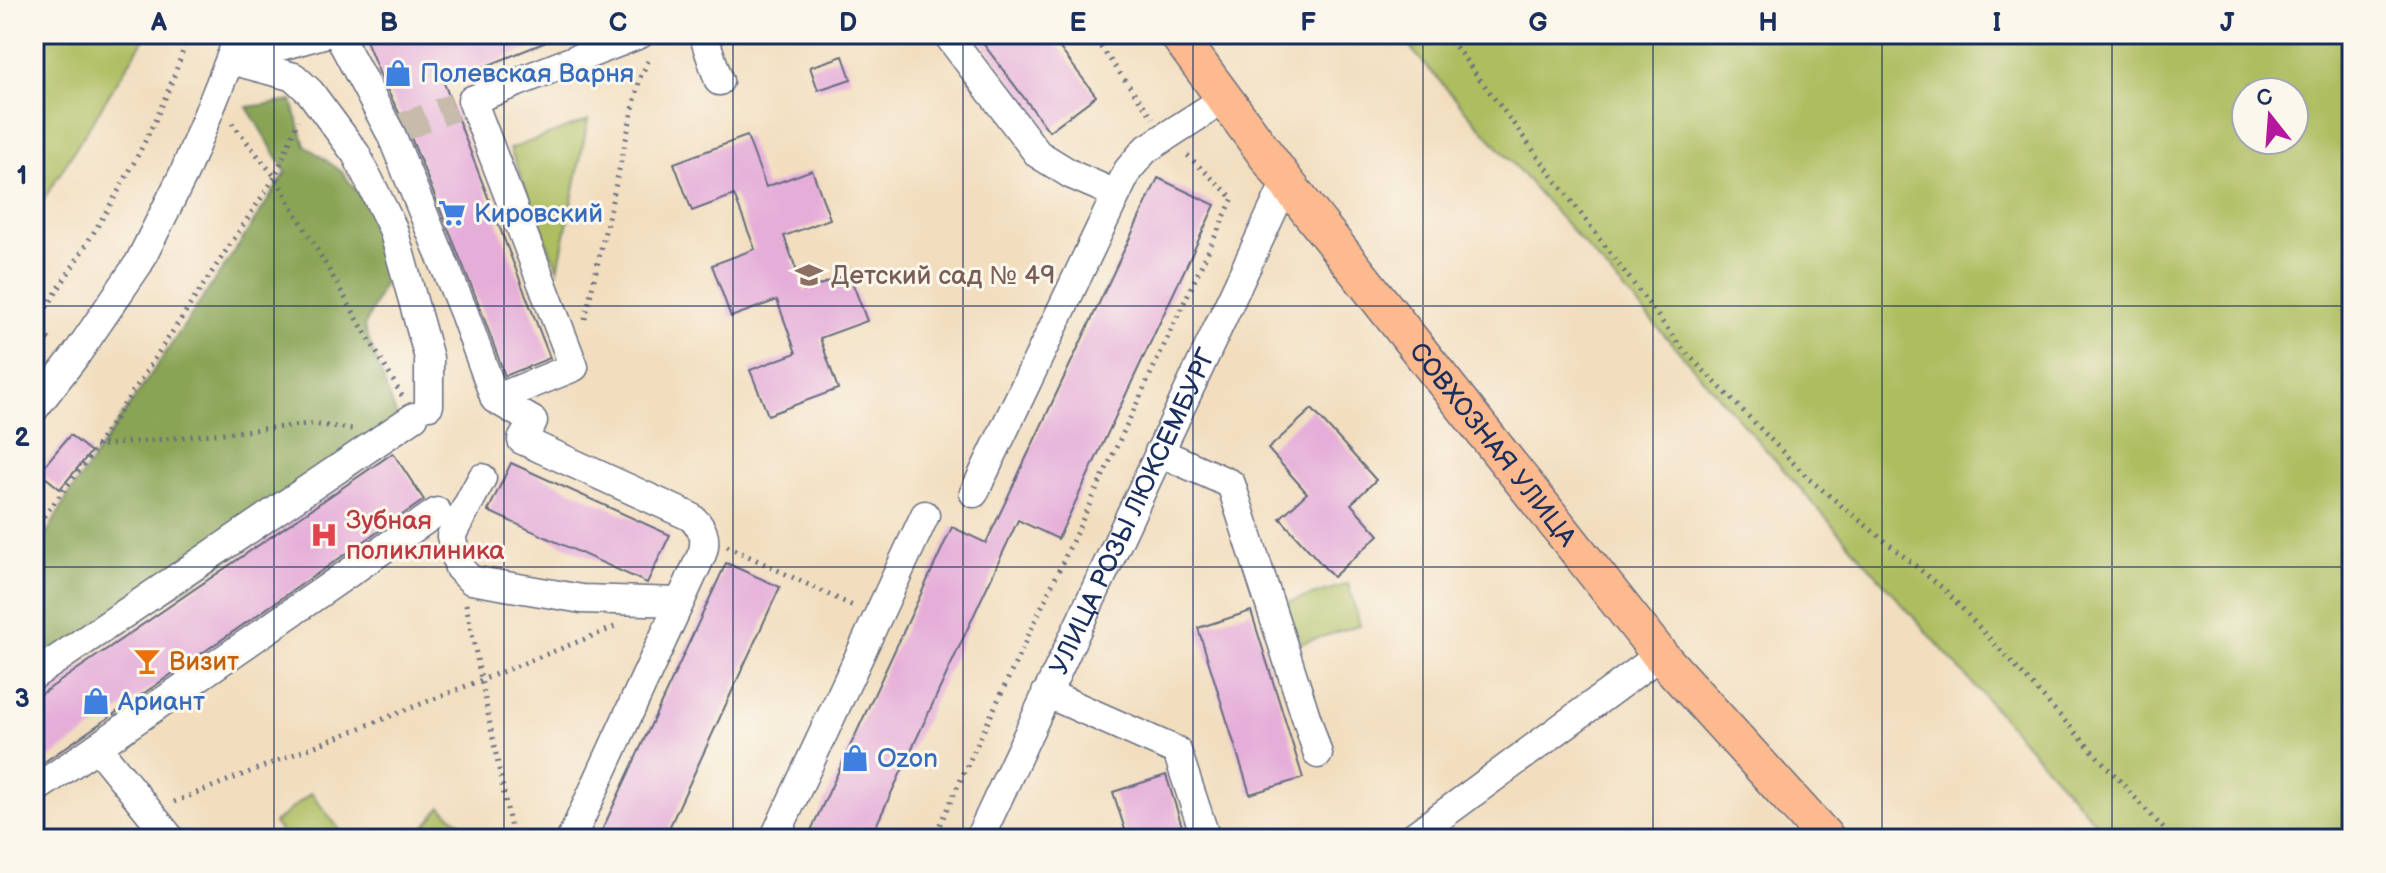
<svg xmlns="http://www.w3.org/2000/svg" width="2386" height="873" font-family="'Balsamiq Sans',sans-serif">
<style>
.green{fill:#aebd60;stroke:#64765f;stroke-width:2;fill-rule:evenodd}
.forest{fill:#8aa456;stroke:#526a5a;stroke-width:2}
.building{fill:#e5aed9}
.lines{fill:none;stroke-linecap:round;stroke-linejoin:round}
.minor-tunnel{stroke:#c7bbac;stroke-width:28;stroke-dasharray:28 14;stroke-linecap:butt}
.minor-casing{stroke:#666c80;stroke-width:31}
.major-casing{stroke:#666c80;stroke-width:39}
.path{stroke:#666c80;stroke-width:5;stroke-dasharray:2 6;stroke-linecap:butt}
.minor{stroke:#fff;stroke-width:28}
.major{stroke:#fcba8e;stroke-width:36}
.grid{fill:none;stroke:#1b2f5e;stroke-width:2;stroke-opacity:0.55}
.labels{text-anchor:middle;stroke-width:6;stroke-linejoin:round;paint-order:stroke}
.shop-label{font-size:26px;fill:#366cbe;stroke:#fbf7ec;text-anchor:start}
.education-label{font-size:26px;fill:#785e54;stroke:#fbf7ec;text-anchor:start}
.street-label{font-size:26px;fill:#1b2f5e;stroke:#fbf7ec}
.health-label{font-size:26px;fill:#be3a42;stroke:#fbf7ec;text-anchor:start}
.food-label{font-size:26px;fill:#c56008;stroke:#fbf7ec;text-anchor:start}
.neatline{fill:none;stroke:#1b2f5e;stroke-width:3}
.grid-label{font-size:26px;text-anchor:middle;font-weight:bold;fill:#1b2f5e}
</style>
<rect width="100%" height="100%" fill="#fbf7ec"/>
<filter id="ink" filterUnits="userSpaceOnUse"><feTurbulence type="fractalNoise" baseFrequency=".0125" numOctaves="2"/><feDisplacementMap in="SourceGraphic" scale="16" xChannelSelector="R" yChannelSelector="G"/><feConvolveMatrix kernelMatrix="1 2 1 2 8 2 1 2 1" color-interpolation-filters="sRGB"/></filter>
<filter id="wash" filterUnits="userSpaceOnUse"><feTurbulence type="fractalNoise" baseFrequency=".006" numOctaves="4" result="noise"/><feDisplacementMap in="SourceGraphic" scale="32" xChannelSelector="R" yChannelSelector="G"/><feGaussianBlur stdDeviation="1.8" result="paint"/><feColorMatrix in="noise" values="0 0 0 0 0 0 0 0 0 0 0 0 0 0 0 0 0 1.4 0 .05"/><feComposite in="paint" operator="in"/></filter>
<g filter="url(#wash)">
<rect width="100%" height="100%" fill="#f2debf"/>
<!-- green -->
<g class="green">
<polygon points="34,34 147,34 34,215"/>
<path d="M 1398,34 L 2352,34 L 2352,839 L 2110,839 ZM 2294,92 L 2294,140 L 2246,140 L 2246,92 Z"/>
<polygon points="588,120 558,270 510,149"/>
<polygon points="1348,584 1360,625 1299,644 1286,603"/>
<polygon points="311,793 347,839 286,839 274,823"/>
<polygon points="441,807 480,839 414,839"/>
</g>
<!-- forest -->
<polygon class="forest" points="292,101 305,145 342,172 389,234 385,281 364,327 405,439 34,691 34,556 68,496 239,245 286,172 247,107"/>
<g id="blocks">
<!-- building -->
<g class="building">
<polygon points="380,34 566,34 444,83 550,358 505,376 480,307 407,128 382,80 366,40"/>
<polygon points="976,34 1049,34 1096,96 1049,131"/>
<polygon points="843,56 851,79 818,90 810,67"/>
<polygon points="747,136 766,187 812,170 830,219 784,236 804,291 849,274 867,321 820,338 838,389 768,415 750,370 796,353 777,300 731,317 712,265 755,249 734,195 692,211 674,163"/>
<polygon points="1158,178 1215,205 1058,539 1018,520 870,839 807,839 952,527 986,543"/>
<polygon points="1312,409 1376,480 1351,504 1379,535 1333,577 1280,518 1307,493 1268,449"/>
<polygon points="70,435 91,452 60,489 39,472"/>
<polygon points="393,453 424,500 34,769 34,699"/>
<polygon points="511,463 670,535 647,583 488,511"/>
<polygon points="726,563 780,587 664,839 598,839"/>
<polygon points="1251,611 1303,778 1250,794 1198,628"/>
<polygon points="1166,775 1186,839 1128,839 1113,792"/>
</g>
</g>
</g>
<g filter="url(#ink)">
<use href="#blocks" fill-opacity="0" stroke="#666c80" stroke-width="2"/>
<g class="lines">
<!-- minor-tunnel -->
<polyline class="minor-tunnel" points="400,128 454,107"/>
<!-- minor casing -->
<g class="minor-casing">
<g id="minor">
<polyline points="338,34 391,134 464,313 495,399"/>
<polyline points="703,34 719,81"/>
<polyline points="947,34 1038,154 1072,175 1116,194"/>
<polyline points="231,60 294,77 310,92 356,154 393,229 429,358 429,405"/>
<polyline points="231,60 323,34"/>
<polyline points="34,409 76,355 139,263 185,171 240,34"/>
<polyline points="1159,452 1231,484 1318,754"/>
<polyline points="482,478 451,536 459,568 471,580 582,599 679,602"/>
<polyline points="974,493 1128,170 1145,150 1224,99"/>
<polyline points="34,675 414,417"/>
<polyline points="1046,693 1177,751 1206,839"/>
<polyline points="34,790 97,747"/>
<polyline points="171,839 97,747 437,512"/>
<path d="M 571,839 L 702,554 C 708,538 702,525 689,516 L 522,440 L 533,421 L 495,399 L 574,367 L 472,100 L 640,34"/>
<polyline points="774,839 925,515"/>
<path id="s1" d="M 979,839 L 1286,182"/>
<polyline points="1410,839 1660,655"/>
</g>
</g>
<!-- major casing -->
<g class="major-casing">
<g id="major">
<path id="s2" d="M 1177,34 L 1286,182 L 1660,655 L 1827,839"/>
</g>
</g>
<!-- path -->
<g class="path">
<polyline points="1091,34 1153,118"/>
<polyline points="1446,34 1681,347 1809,479 1946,591 2173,839"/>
<polyline points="232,123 275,177 402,396"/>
<polyline points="585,319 640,78 650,57"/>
<path d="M 34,328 C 92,234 157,141 188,34"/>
<polyline points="34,331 54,342"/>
<polyline points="95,446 312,424 352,429"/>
<polyline points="34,529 88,459 275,177 298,120"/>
<polyline points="727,546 855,607"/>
<polyline points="466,604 513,839"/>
<polyline points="174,802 615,627"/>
<polyline points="933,839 1233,198 1184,152"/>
</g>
<!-- minor -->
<use href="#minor" class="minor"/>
<!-- major -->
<use href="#major" class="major"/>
</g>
</g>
<!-- grid -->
<path class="grid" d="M 274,34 L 274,839M 504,34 L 504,839M 733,34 L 733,839M 963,34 L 963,839M 1193,34 L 1193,839M 1423,34 L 1423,839M 1653,34 L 1653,839M 1882,34 L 1882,839M 2112,34 L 2112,839M 34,306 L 2352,306M 34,567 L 2352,567"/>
<!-- icons -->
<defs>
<g id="shop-bare" transform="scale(2.16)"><path d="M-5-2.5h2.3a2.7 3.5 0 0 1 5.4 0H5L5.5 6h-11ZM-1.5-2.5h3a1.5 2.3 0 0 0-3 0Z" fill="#3f7fe0" stroke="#fbf7ec" stroke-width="2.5" paint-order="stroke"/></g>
<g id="supermarket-bare" transform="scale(2.16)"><path d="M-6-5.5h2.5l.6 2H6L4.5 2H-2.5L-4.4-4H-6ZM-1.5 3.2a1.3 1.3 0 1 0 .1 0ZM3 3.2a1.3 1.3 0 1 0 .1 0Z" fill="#3f7fe0" stroke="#fbf7ec" stroke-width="2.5" paint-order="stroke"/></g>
<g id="school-bare" transform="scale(2.16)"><path d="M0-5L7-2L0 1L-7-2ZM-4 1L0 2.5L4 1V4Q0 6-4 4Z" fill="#8d6e63" stroke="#fbf7ec" stroke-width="2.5" paint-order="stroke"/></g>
<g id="hospital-bare" transform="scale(2.16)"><path d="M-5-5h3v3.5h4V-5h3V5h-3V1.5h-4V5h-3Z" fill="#e0444e" stroke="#fbf7ec" stroke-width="2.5" paint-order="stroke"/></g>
<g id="bar-bare" transform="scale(2.16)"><path d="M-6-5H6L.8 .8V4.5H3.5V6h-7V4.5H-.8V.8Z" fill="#e8710a" stroke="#fbf7ec" stroke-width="2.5" paint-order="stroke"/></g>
</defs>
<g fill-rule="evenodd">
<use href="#shop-bare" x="398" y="73"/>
<use href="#supermarket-bare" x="452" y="213"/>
<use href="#school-bare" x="809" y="275"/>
<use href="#hospital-bare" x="324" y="535"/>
<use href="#bar-bare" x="147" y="661"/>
<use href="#shop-bare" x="96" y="701"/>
<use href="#shop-bare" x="855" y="758"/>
</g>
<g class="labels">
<!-- shop labels -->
<g class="shop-label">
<text x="420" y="82">Полевская Варня</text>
<text x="474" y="222">Кировский</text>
<text x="118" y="710">Ариант</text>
<text x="877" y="767">Ozon</text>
</g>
<!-- education labels -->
<g class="education-label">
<text x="831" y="284">Детский сад № 49</text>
</g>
<!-- street labels -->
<g class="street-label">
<text dy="9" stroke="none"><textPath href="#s2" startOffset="518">СОВХОЗНАЯ УЛИЦА</textPath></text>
<text dy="9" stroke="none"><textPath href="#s1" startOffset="362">УЛИЦА РОЗЫ ЛЮКСЕМБУРГ</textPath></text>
</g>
<!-- health labels -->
<g class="health-label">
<text x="346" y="529">Зубная<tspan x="346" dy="30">поликлиника</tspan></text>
</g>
<!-- food labels -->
<g class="food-label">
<text x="169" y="670">Визит</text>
</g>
</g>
<!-- margin -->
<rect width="2386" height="873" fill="none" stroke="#fbf7ec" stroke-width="88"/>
<!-- north arrow -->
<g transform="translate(2270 116) rotate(343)"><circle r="38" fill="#fbf7ec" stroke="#a1a7b3" stroke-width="2"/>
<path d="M0-6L14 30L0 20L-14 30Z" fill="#b5179e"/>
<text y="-12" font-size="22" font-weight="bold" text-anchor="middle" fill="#1b2f5e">С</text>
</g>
<rect x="44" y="44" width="2298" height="785" class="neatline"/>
<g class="grid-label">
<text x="159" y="31">A</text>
<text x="389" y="31">B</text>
<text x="618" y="31">C</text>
<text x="848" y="31">D</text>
<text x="1078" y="31">E</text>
<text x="1308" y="31">F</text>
<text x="1538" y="31">G</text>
<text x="1768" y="31">H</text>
<text x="1997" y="31">I</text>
<text x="2227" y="31">J</text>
<text x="22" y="184">1</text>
<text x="22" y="446">2</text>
<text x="22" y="707">3</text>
</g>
</svg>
